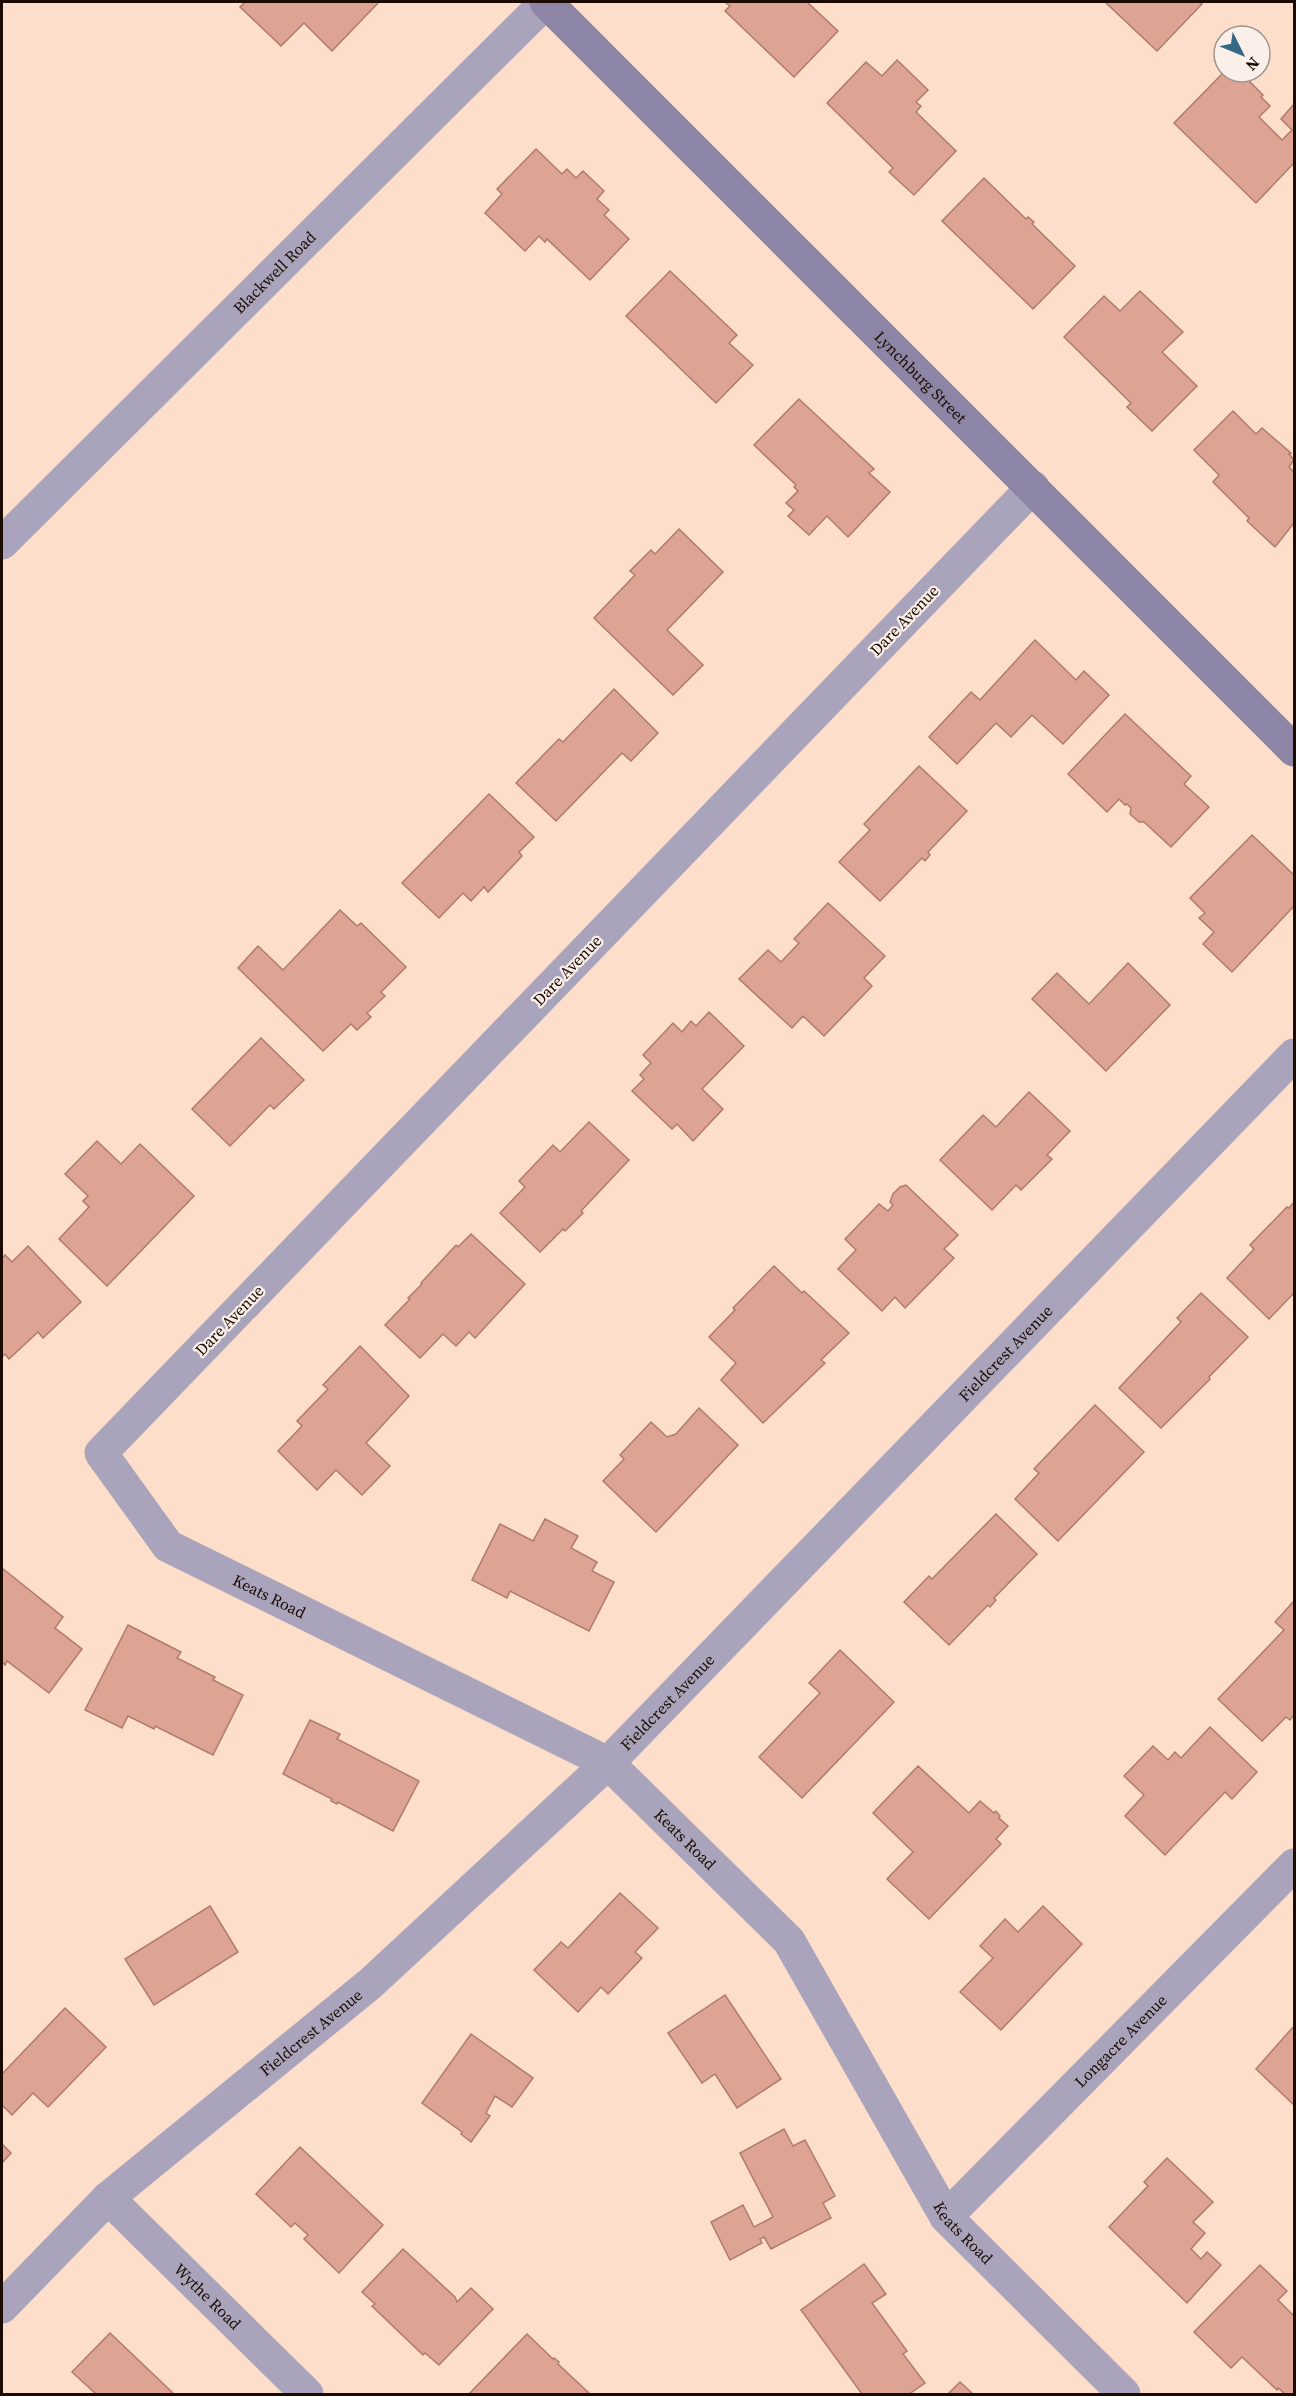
<svg xmlns="http://www.w3.org/2000/svg" width="1296" height="2396" font-family="'Source Serif 4',serif">
<style>
.building{fill:#dda494;stroke:#b17a6c;stroke-width:1.5}
.lines{fill:none;stroke-linecap:round;stroke-linejoin:round}
.street{stroke:#a9a4bb;stroke-width:33}
.secondary{stroke:#8c85a5;stroke-width:33}
.labels{text-anchor:middle;stroke-width:4.5;stroke-linejoin:round;paint-order:stroke}
.street-label{font-size:16px;fill:#1b0b02;stroke:#faf0e9}
</style>
<rect width="100%" height="100%" fill="#fcdeca"/>
<!-- building -->
<g class="building">
<polygon points="245,2 379,2 332,51 304,23 281,46 240,7"/>
<polygon points="725,2 807,2 838,31 794,77 725,11 730,6"/>
<polygon points="1105,2 1199,2 1202,4 1157,51"/>
<polygon points="897,60 928,90 916,102 921,106 916,112 956,151 914,195 889,172 893,168 827,103 866,62 882,76"/>
<polygon points="1224,72 1240,72 1263,95 1261,97 1270,106 1259,117 1282,140 1292,130 1281,119 1294,104 1294,163 1256,203 1174,123"/>
<polygon points="536,149 562,174 567,169 576,178 583,171 604,191 597,199 609,210 604,215 629,239 590,280 547,239 545,242 539,236 525,251 485,213 502,194 497,189"/>
<polygon points="984,178 1026,219 1028,217 1034,222 1032,224 1075,266 1033,309 942,221"/>
<polygon points="670,271 737,335 729,343 753,365 716,403 626,316"/>
<polygon points="1140,291 1183,332 1162,352 1197,386 1152,431 1127,407 1131,403 1064,337 1104,296 1120,311"/>
<polygon points="799,399 874,469 869,473 890,492 848,537 827,516 809,535 788,516 794,510 786,503 798,491 794,487 796,485 754,445"/>
<polygon points="1233,411 1256,434 1262,428 1291,453 1289,454 1294,460 1289,467 1294,472 1294,523 1275,547 1247,521 1249,518 1213,482 1219,475 1194,450"/>
<polygon points="679,529 723,572 667,630 703,665 673,695 594,618 635,575 630,571 651,550 655,554"/>
<polygon points="1035,640 1076,680 1084,671 1109,695 1063,744 1032,715 1011,737 996,723 957,764 929,737 971,692 980,700"/>
<polygon points="614,689 658,733 631,761 622,753 556,821 516,783 559,739 563,742"/>
<polygon points="1125,714 1191,776 1184,784 1209,807 1171,847 1144,822 1139,822 1130,814 1131,808 1127,804 1125,805 1119,799 1107,812 1068,774"/>
<polygon points="919,766 967,811 928,852 930,855 925,861 922,858 880,901 839,862 870,830 864,824"/>
<polygon points="489,794 534,837 519,852 522,856 488,892 484,887 471,901 463,893 439,918 402,883"/>
<polygon points="1252,835 1294,875 1294,906 1232,972 1203,944 1214,932 1199,918 1205,913 1190,898"/>
<polygon points="828,903 885,956 864,978 872,986 824,1036 803,1016 792,1028 739,979 768,950 781,962 799,943 794,939"/>
<polygon points="340,910 357,926 361,923 406,967 381,992 385,996 367,1013 371,1017 357,1030 351,1024 323,1051 238,968 258,946 283,970"/>
<polygon points="1128,963 1170,1005 1106,1071 1032,999 1057,973 1089,1004"/>
<polygon points="709,1012 744,1046 702,1089 723,1109 693,1141 677,1124 672,1129 632,1091 644,1079 640,1075 651,1063 643,1055 673,1023 682,1032 691,1021 696,1026"/>
<polygon points="261,1038 304,1080 274,1109 270,1105 230,1146 192,1109"/>
<polygon points="1029,1092 1070,1131 1047,1155 1052,1159 1021,1190 1016,1185 992,1210 940,1160 983,1115 996,1127"/>
<polygon points="589,1122 629,1160 581,1211 583,1213 565,1231 563,1229 540,1252 500,1213 525,1187 519,1181 553,1145 560,1152"/>
<polygon points="97,1141 121,1164 140,1144 194,1196 107,1286 59,1239 89,1207 83,1201 88,1196 65,1174"/>
<polygon points="906,1185 958,1235 944,1249 954,1258 905,1308 895,1297 882,1311 838,1269 856,1250 845,1239 879,1204 888,1211 893,1205 890,1202 893,1194 900,1187"/>
<polygon points="1294,1202 1294,1293 1269,1319 1227,1278 1254,1249 1250,1245 1287,1207 1289,1208"/>
<polygon points="471,1234 525,1284 475,1338 469,1332 456,1346 443,1334 420,1358 385,1325 410,1299 408,1298 422,1284 421,1283 456,1245 458,1247"/>
<polygon points="28,1246 81,1302 43,1338 38,1332 9,1359 5,1354 2,1357 2,1258 5,1255 12,1262"/>
<polygon points="774,1266 802,1293 804,1291 849,1333 821,1360 825,1363 763,1423 721,1380 736,1363 709,1337 735,1310 733,1308"/>
<polygon points="1201,1293 1248,1337 1209,1377 1210,1379 1161,1428 1119,1388 1181,1322 1177,1318"/>
<polygon points="360,1346 409,1396 366,1443 390,1466 362,1495 336,1470 317,1490 278,1451 302,1426 297,1421 328,1389 323,1385"/>
<polygon points="1095,1405 1144,1452 1058,1541 1015,1499 1039,1473 1034,1469"/>
<polygon points="699,1408 738,1445 656,1532 603,1481 624,1459 620,1455 651,1422 667,1437 676,1434"/>
<polygon points="996,1514 1037,1554 994,1598 996,1600 990,1607 988,1605 949,1645 904,1602 929,1576 932,1579"/>
<polygon points="545,1519 578,1536 571,1548 597,1562 592,1571 614,1582 589,1631 510,1591 507,1598 472,1580 500,1524 533,1541"/>
<polygon points="2,1568 63,1617 55,1628 82,1649 49,1693 7,1661 5,1665 2,1662"/>
<polygon points="1294,1601 1294,1715 1290,1720 1286,1717 1262,1741 1218,1699 1284,1630 1275,1622"/>
<polygon points="128,1625 181,1652 177,1658 215,1677 213,1680 243,1695 213,1755 155,1726 154,1729 128,1716 122,1728 85,1710"/>
<polygon points="840,1650 894,1702 802,1798 759,1757 820,1693 809,1683"/>
<polygon points="310,1720 340,1734 337,1739 419,1781 393,1831 338,1802 337,1804 331,1801 332,1799 283,1774"/>
<polygon points="1210,1727 1257,1772 1232,1799 1225,1792 1165,1855 1125,1816 1144,1795 1124,1776 1153,1746 1168,1760 1175,1752 1181,1758"/>
<polygon points="918,1766 969,1813 980,1801 994,1813 996,1811 1000,1816 999,1818 1008,1826 996,1839 1001,1844 929,1919 887,1879 913,1852 873,1813"/>
<polygon points="620,1893 658,1928 635,1952 642,1958 608,1994 601,1987 578,2012 534,1970 561,1942 568,1948"/>
<polygon points="210,1906 238,1952 154,2005 125,1959"/>
<polygon points="1043,1906 1082,1944 1001,2030 960,1992 993,1958 980,1946 1005,1919 1018,1932"/>
<polygon points="725,1995 781,2079 737,2108 715,2074 702,2083 668,2033"/>
<polygon points="65,2008 106,2047 48,2107 33,2093 12,2115 2,2105 2,2074"/>
<polygon points="1294,2026 1294,2105 1256,2069"/>
<polygon points="471,2034 533,2078 512,2107 495,2096 486,2113 490,2116 471,2142 461,2134 462,2132 422,2103"/>
<polygon points="784,2129 793,2146 805,2140 835,2196 823,2203 831,2218 771,2249 764,2237 760,2239 762,2243 730,2260 711,2222 743,2205 754,2227 773,2217 740,2153"/>
<polygon points="2,2144 11,2153 2,2163"/>
<polygon points="300,2147 383,2225 339,2273 304,2239 308,2235 295,2223 291,2227 256,2194"/>
<polygon points="1167,2158 1213,2202 1193,2222 1205,2233 1191,2249 1201,2259 1207,2252 1221,2265 1187,2303 1109,2227 1148,2186 1144,2182"/>
<polygon points="403,2249 455,2297 457,2302 471,2288 493,2309 439,2365 425,2353 423,2355 372,2306 375,2304 362,2292"/>
<polygon points="864,2264 886,2294 872,2303 907,2351 903,2354 925,2383 909,2394 862,2394 801,2310"/>
<polygon points="1260,2265 1287,2291 1278,2300 1294,2316 1294,2394 1285,2394 1278,2388 1277,2390 1242,2357 1231,2368 1194,2332"/>
<polygon points="110,2333 174,2394 96,2394 72,2372"/>
<polygon points="527,2334 553,2359 554,2358 559,2362 558,2364 590,2394 469,2394"/>
<polygon points="960,2382 973,2394 948,2394"/>
</g>
<g class="lines">
<!-- street -->
<g class="street">
<path id="s1" d="M 1033,487 L 101,1453 L 168,1546 L 608,1763 L 789,1941 L 946,2217 L 1124,2394"/>
<path id="s2" d="M 2,543 L 546,2"/>
<path id="s3" d="M 108,2198 L 307,2394"/>
<path id="s4" d="M 946,2217 L 1294,1865"/>
<path id="s5" d="M 2,2307 L 108,2198 L 371,1983 L 608,1763 L 1294,1055"/>
</g>
<!-- secondary -->
<path class="secondary" id="s6" d="M 546,2 L 1294,750"/>
</g>
<g class="labels">
<!-- street labels -->
<g class="street-label">
<text dy="6" stroke="none"><textPath href="#s2" startOffset="384">Blackwell Road</textPath></text>
<text dy="6" stroke="none"><textPath href="#s6" startOffset="530">Lynchburg Street</textPath></text>
<text transform="translate(904 620) rotate(-46)" y="6">Dare Avenue</text>
<text transform="translate(567 970) rotate(-46)" y="6">Dare Avenue</text>
<text transform="translate(229 1320) rotate(-46)" y="6">Dare Avenue</text>
<text dy="6" stroke="none"><textPath href="#s5" startOffset="1386">Fieldcrest Avenue</textPath></text>
<text dy="6" stroke="none"><textPath href="#s1" startOffset="1570">Keats Road</textPath></text>
<text dy="6" stroke="none"><textPath href="#s5" startOffset="900">Fieldcrest Avenue</textPath></text>
<text dy="6" stroke="none"><textPath href="#s1" startOffset="2056">Keats Road</textPath></text>
<text dy="6" stroke="none"><textPath href="#s5" startOffset="414">Fieldcrest Avenue</textPath></text>
<text dy="6" stroke="none"><textPath href="#s4" startOffset="248">Longacre Avenue</textPath></text>
<text dy="6" stroke="none"><textPath href="#s1" startOffset="2542">Keats Road</textPath></text>
<text dy="6" stroke="none"><textPath href="#s3" startOffset="140">Wythe Road</textPath></text>
</g>
</g>
<!-- border -->
<rect width="1296" height="2396" fill="none" stroke="#1b0b02" stroke-width="6"/>
<!-- north arrow -->
<g transform="translate(1242 54) rotate(133)"><circle r="28" fill="#faf0e9" stroke="#a1948d" stroke-width="1.5"/>
<path d="M0-4.5L10 22L0 15L-10 22Z" fill="#346884"/>
<text y="-9" font-size="16" font-weight="bold" text-anchor="middle" fill="#1b0b02">N</text>
</g>
</svg>
